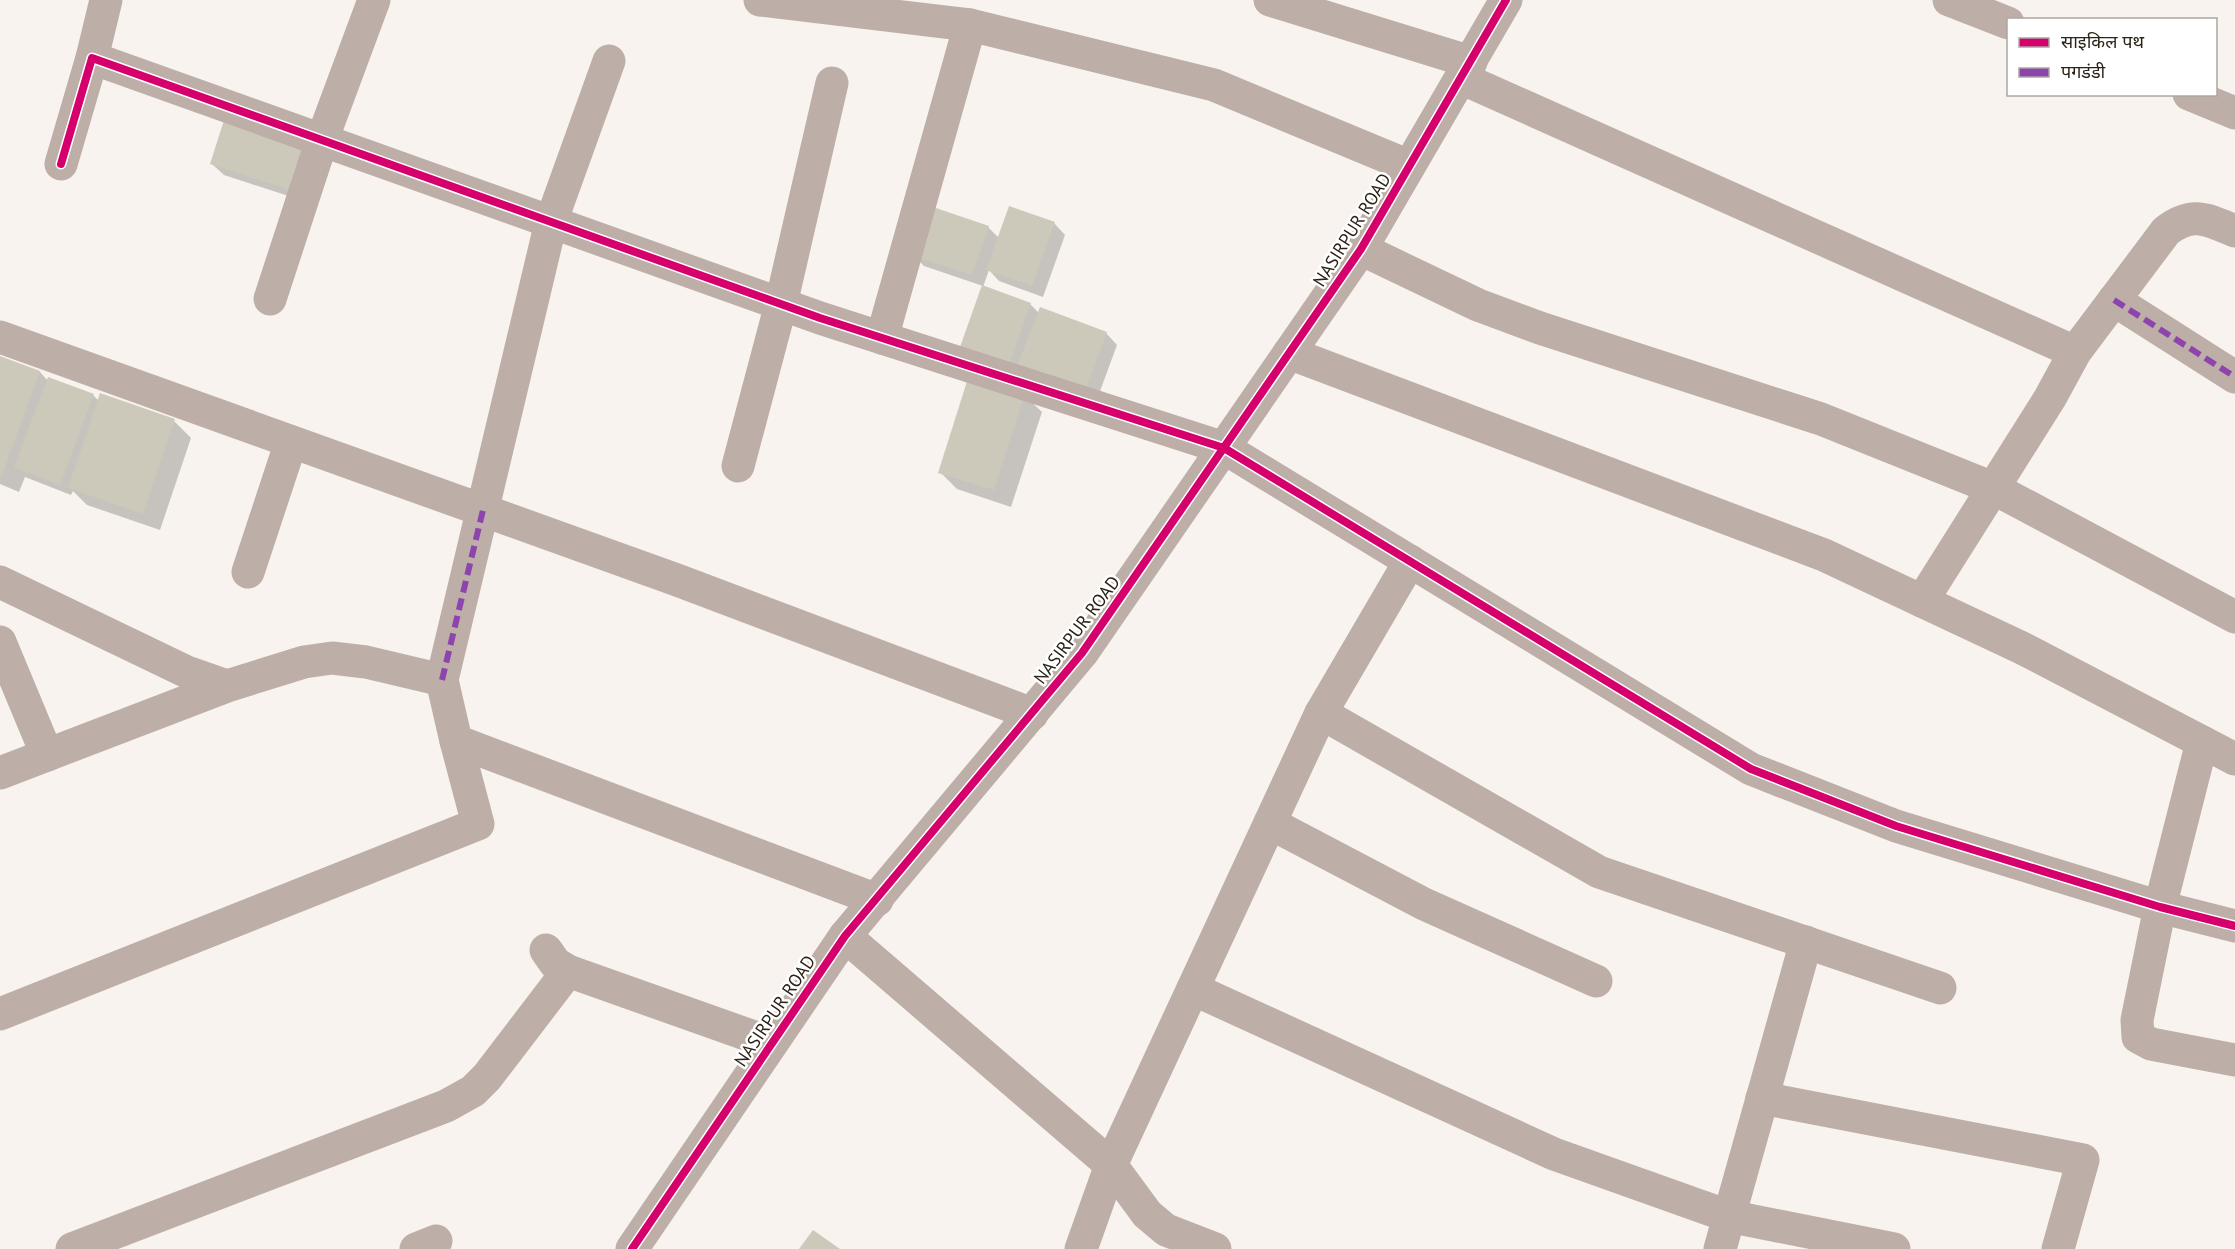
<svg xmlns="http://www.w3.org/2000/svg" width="2235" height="1249" font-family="'PT Sans','Noto Sans Devanagari',sans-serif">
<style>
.shadow{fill:#0003}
.building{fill:#ccc9ba}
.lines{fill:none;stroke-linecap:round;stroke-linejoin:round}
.minor{stroke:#bdaea7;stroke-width:33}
.quiet{stroke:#8e44ad;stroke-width:6;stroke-dasharray:12 6;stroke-linecap:butt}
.cycleway-casing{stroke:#fff;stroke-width:11}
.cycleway{stroke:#d6006c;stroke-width:8}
.labels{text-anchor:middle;stroke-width:5;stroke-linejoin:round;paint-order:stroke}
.street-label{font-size:18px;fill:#2b2318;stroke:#fff}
</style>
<rect width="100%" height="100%" fill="#f8f3ee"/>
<!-- shadow -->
<g class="shadow">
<polygon points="319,153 304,201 224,175 212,164"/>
<polygon points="1054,223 1065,235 1043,297 999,281 989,270 983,287 1030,304 1039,313 1106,333 1117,345 1096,402 973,358 983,286 924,266 912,254 988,227 999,238"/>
<polygon points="0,357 40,372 48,381 93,395 99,401 174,421 191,438 160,530 87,505 73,491 71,495 25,477 19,492 0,484"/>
<polygon points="1024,395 1042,412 1011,507 957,489 940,472"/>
</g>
<!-- building -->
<g class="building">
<polygon points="226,114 308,140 292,191 210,164"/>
<polygon points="927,205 989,226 972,275 911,255"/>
<polygon points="1009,206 1055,222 1032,286 986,270"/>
<polygon points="982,285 1031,303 1009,365 960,347"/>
<polygon points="1040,307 1107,332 1085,392 1017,366"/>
<polygon points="0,356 40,371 2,475 0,475"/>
<polygon points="969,375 1025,393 994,490 938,473"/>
<polygon points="48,377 94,394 60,485 14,467"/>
<polygon points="100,393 175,419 143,514 68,488"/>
<polygon points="813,1230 840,1249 799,1249"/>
</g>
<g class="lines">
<!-- minor -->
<g class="minor">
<polyline points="760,0 970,25 1214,85 1409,166"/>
<polyline points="1270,0 1471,62"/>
<polyline points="1949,0 2008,23"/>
<polyline points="92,58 106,0"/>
<polyline points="609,61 551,222 442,680 456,741 877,900"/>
<polyline points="1461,78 2075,352"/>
<polyline points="2189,94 2235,113"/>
<polyline points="61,164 92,58 820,318 1224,448 1751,769 1896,826 2160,907 2235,926"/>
<polyline points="1361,249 1478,305 1540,328 1821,419 1993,488 2235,617"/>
<polyline points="270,299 322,140 374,0"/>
<polyline points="2114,300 2235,377"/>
<polyline points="0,337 677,580 1032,714"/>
<polyline points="882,338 970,25"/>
<polyline points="1289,353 1824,555 2022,648 2235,759"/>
<polyline points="738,466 781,304 832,83"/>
<polyline points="1410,561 1321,713 1599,872 1940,988"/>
<polyline points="248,572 291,442"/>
<polyline points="0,582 187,672 227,686"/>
<path d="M 1922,601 L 2050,398 L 2075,352 L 2166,231 C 2192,211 2206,219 2235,231"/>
<polyline points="0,642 47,755"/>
<polyline points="2202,742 2160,907 2137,1020 2138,1037 2151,1044 2235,1060"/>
<polyline points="0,773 227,686 304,662 332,658 366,662 442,680"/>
<polyline points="1270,823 1424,904 1596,981"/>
<polyline points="845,936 1111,1165 1321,713"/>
<polyline points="546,950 555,963 568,971 771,1043"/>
<polyline points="1193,989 1554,1154 1728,1216 1894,1249"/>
<polyline points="0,1014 478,824 456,741"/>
<polyline points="1762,1098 2083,1160 2058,1249"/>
<polyline points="1111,1165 1147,1214 1166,1230 1215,1249"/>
<polyline points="72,1249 446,1106 473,1091 487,1077 568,971"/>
<polyline points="416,1249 436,1241"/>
<polyline points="632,1249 845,936 1082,653 1361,249 1506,0"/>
<polyline points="1081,1249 1111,1165"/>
<polyline points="1720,1249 1806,942"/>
</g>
<!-- quiet -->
<g class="quiet">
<polyline points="2114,300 2235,377"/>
<polyline points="442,680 483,510"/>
</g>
<!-- cycleway casing -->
<g class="cycleway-casing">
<g id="cycleway">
<polyline points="61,164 92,58 820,318 1224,448 1751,769 1896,826 2160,907 2235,926"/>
<polyline points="632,1249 845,936 1082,653 1361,249 1506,0"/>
</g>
</g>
<!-- cycleway -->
<use href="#cycleway" class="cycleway"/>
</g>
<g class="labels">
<!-- street labels -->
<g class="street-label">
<text transform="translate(1352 230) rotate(-58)" y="6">NASIRPUR ROAD</text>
<text transform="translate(1077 630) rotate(-53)" y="6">NASIRPUR ROAD</text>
<text transform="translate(775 1011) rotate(-56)" y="6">NASIRPUR ROAD</text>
</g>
</g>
<!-- legend -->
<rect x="2007" y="18" width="210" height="78" fill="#ffffff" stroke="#aaa7a3" stroke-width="1.5"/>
<rect x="2019" y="38" width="30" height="9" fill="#d6006c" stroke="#aaa7a3" stroke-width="1.5"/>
<text x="2061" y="48" font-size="18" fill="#2b2318">साइकिल पथ</text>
<rect x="2019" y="68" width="30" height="9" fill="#8e44ad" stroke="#aaa7a3" stroke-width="1.5"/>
<text x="2061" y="78" font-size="18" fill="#2b2318">पगडंडी</text>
</svg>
